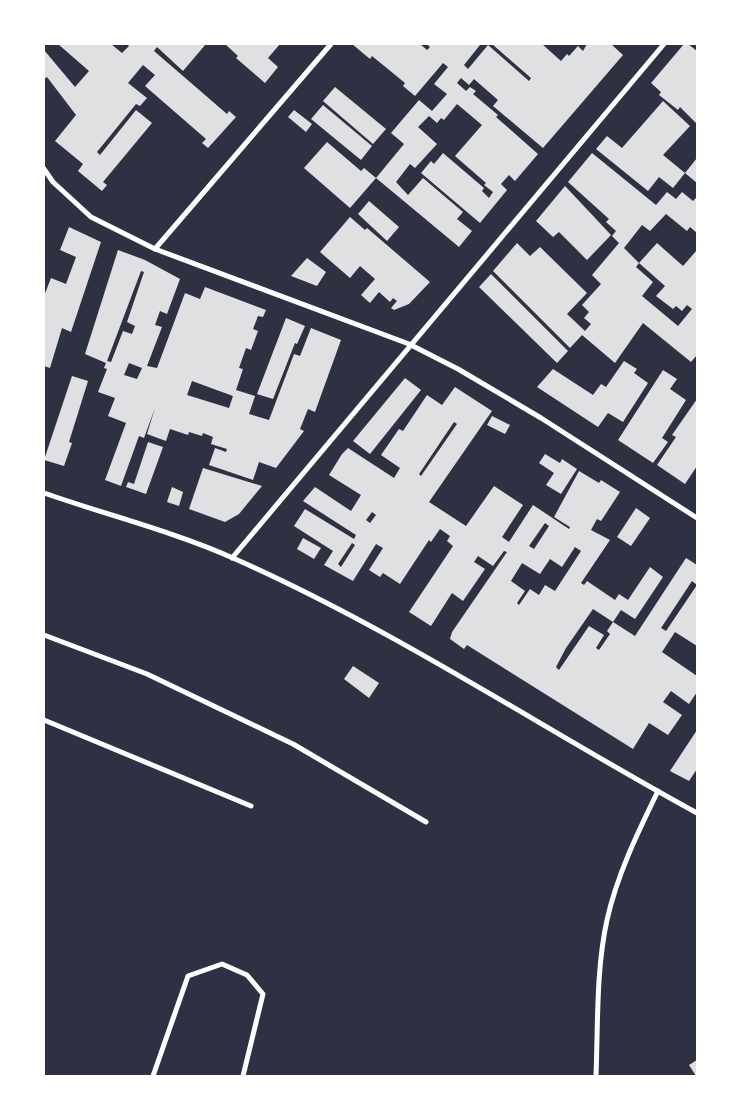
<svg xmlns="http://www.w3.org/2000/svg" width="741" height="1120" font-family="Roboto,sans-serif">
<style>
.building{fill:#e0e0e3;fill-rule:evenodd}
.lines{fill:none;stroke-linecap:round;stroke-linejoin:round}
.minor{stroke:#fff;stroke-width:5}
</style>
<rect width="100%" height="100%" fill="#2d3142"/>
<!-- building -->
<g class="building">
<polygon points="58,44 111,44 122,53 129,46 127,44 206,44 183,71 157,47 154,51 227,114 229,111 236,117 208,148 202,143 206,139 145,86 155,75 143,65 128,83 147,98 140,106 136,104 97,152 100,155 136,110 152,123 103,182 107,185 102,191 78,171 83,164 55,141 76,115 47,77 44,79 44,50 75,87 89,71"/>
<polygon points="225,44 280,44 268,58 278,67 265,83 236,58 238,56"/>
<polygon points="352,44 420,44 427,50 430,47 427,44 478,44 480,45 464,65 468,69 488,45 529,81 531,78 492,44 542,44 561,61 567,54 569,56 578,46 583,51 587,44 611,44 623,55 543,148 493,106 498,100 474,79 469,85 461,78 457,83 466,91 470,87 476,91 473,94 498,115 496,117 538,154 515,181 509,175 501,184 507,190 480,223 421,173 431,161 434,164 443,153 484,188 482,191 489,198 493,192 484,185 486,183 455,156 482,125 457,104 444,120 441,118 437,123 429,116 418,127 437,144 415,168 410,164 396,182 408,195 423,178 463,212 457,219 472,231 459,247 376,178 404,144 391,133 419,100 432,111 447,94 434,84 448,67 443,63 415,96 403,86 405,83 372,56 370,59"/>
<polygon points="684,44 688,44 697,51 697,124 680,107 678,110 659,95 661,92 651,83"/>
<polygon points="335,87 386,129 373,144 323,101"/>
<polygon points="663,101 690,126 663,155 685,173 697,158 697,183 685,173 673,188 659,177 648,191 596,149 607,136 622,148"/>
<polygon points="323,105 372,146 361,160 311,119"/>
<polygon points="294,110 312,124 306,132 288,117"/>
<polygon points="327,142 361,171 364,168 376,178 350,208 304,168"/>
<path d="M 592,153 L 656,205 L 667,192 L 676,199 L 682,192 L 693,201 L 697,197 L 697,233 L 690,227 L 687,231 L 666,214 L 650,231 L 642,225 L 624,248 L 639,263 L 657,243 L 683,266 L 697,250 L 697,355 L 691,362 L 643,323 L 615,363 L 582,335 L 570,348 L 493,271 L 517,243 L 530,256 L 540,247 L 587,293 L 567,314 L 585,331 L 591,324 L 584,318 L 589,312 L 582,305 L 601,284 L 592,275 L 619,243 L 612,236 L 616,231 L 606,222 L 609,219 L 568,182 ZM 639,263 L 665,286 L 656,296 L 673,309 L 676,306 L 682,311 L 687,305 L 692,309 L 678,326 L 642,296 L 653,282 L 636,267 Z"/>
<polygon points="565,186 611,235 587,260 559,232 553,237 536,221"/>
<polygon points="369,201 399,227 387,241 358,214"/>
<polygon points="350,217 365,230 367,228 430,282 409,304 394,310 391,308 397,301 393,298 390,302 379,292 370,303 361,295 375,279 360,266 350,278 320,252"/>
<polygon points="69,227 101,242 71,332 62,328 50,368 44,366 44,296 51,278 66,284 76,257 60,250"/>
<path d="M 118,250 L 145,260 L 180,279 L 167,314 L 160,311 L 155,325 L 162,327 L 147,366 L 157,368 L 185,293 L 200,299 L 205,287 L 266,310 L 263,317 L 258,316 L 253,329 L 258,331 L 251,350 L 246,348 L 239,368 L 243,369 L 236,390 L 255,396 L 249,414 L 269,420 L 294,354 L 300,356 L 311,328 L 341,340 L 315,412 L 308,409 L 300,429 L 304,431 L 276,468 L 259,462 L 253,480 L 209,465 L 215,448 L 226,452 L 227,449 L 211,444 L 213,437 L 203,433 L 202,436 L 189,432 L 188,435 L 170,429 L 166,441 L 147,434 L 155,408 L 144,438 L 139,436 L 121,486 L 105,480 L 126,423 L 108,416 L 115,398 L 98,392 L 107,369 L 104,368 L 106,363 L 85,354 ZM 141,271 L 144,272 L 127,322 L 135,326 L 132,334 L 123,331 L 111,362 L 107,361 ZM 129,363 L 142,368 L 137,379 L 124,375 ZM 192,381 L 233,396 L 229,408 L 187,395 Z"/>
<polygon points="307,258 326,272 317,286 291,276"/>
<polygon points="491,274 568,351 557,363 479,287"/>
<polygon points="286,318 305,326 297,344 295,343 273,399 257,394"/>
<polygon points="624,361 637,369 634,373 648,383 623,422 608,413 598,427 537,387 553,369 593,395 601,384 606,387"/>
<polygon points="663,370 677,379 670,389 686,400 662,438 668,442 653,463 618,440"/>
<polygon points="72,376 88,381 69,442 72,443 64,466 44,460"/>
<polygon points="405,378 421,390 370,454 353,441"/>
<path d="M 455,387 L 492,411 L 429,502 L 466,526 L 494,486 L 523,505 L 502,537 L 509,542 L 533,505 L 569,529 L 570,527 L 554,517 L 579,471 L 599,483 L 601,480 L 620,492 L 601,521 L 597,519 L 591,530 L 610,540 L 581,583 L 584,585 L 587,581 L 615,600 L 619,594 L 628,600 L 650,567 L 663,577 L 635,619 L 621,610 L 613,622 L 635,636 L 686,558 L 697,565 L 697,646 L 675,632 L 662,652 L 697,676 L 697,692 L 689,704 L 671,691 L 663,702 L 682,715 L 668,735 L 649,723 L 633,749 L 467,645 L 464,649 L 450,639 L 452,632 L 507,552 L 504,551 L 493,566 L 478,556 L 474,562 L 485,569 L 463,601 L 452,593 L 431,626 L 409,612 L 453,546 L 447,541 L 450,536 L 440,529 L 431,542 L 429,540 L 400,584 L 383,573 L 380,577 L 369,570 L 383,548 L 376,544 L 353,581 L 324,565 L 333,551 L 294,526 L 305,509 L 354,539 L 356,535 L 303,501 L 315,487 L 351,511 L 361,495 L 329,475 L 342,454 L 348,448 L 394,478 L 400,468 L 381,455 L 399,429 L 403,431 L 427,395 L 442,405 ZM 454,422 L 457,424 L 421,476 L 419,474 ZM 372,512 L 376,515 L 370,523 L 366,520 ZM 545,523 L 549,526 L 534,549 L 529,546 ZM 352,543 L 355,545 L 341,567 L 338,564 ZM 575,547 L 581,551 L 555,591 L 545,585 L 539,595 L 530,589 L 519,605 L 517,603 L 525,591 L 511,581 L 522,563 L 540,574 L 550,559 L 562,567 ZM 692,581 L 697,585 L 666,631 L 661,628 ZM 593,609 L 613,622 L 607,631 L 610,634 L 599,650 L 596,648 L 604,635 L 589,626 L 559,670 L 556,667 L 566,648 Z"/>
<polygon points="697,399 697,466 685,484 657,465 676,437 672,435"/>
<polygon points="492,416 510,425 505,434 487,425"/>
<polygon points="148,442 163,447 146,494 126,487 128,482 134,484"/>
<polygon points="545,454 560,463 562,459 577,469 561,494 546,485 554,473 539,463"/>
<polygon points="203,468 262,486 239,514 225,522 189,509"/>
<polygon points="172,487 183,492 179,506 167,502"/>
<polygon points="636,508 650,518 631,546 617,537"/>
<polygon points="303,538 321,548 314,559 297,549"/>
<polygon points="353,666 379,683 369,698 344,679"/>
<polygon points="697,730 697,769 689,781 670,771"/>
<polygon points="697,1060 697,1076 696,1076 689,1065"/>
</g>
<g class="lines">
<!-- minor -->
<g class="minor">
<polyline points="44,169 53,182 91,217 155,249 409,344 458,369 541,418 697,518"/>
<polyline points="155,249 331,44"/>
<path d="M 44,493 C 107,515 172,531 233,558 C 394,629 543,729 697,813"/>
<polyline points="232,558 664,44"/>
<polyline points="44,635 147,674 293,744 426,822"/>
<polyline points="44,720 251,806"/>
<polyline points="153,1076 188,976 222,964 247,975 263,994 243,1076"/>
<path d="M 596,1076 C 598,1025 596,970 607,920 C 617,875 638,832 658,791"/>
</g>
</g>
<!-- border -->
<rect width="741" height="1120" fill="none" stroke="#ffffff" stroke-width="90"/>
</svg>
